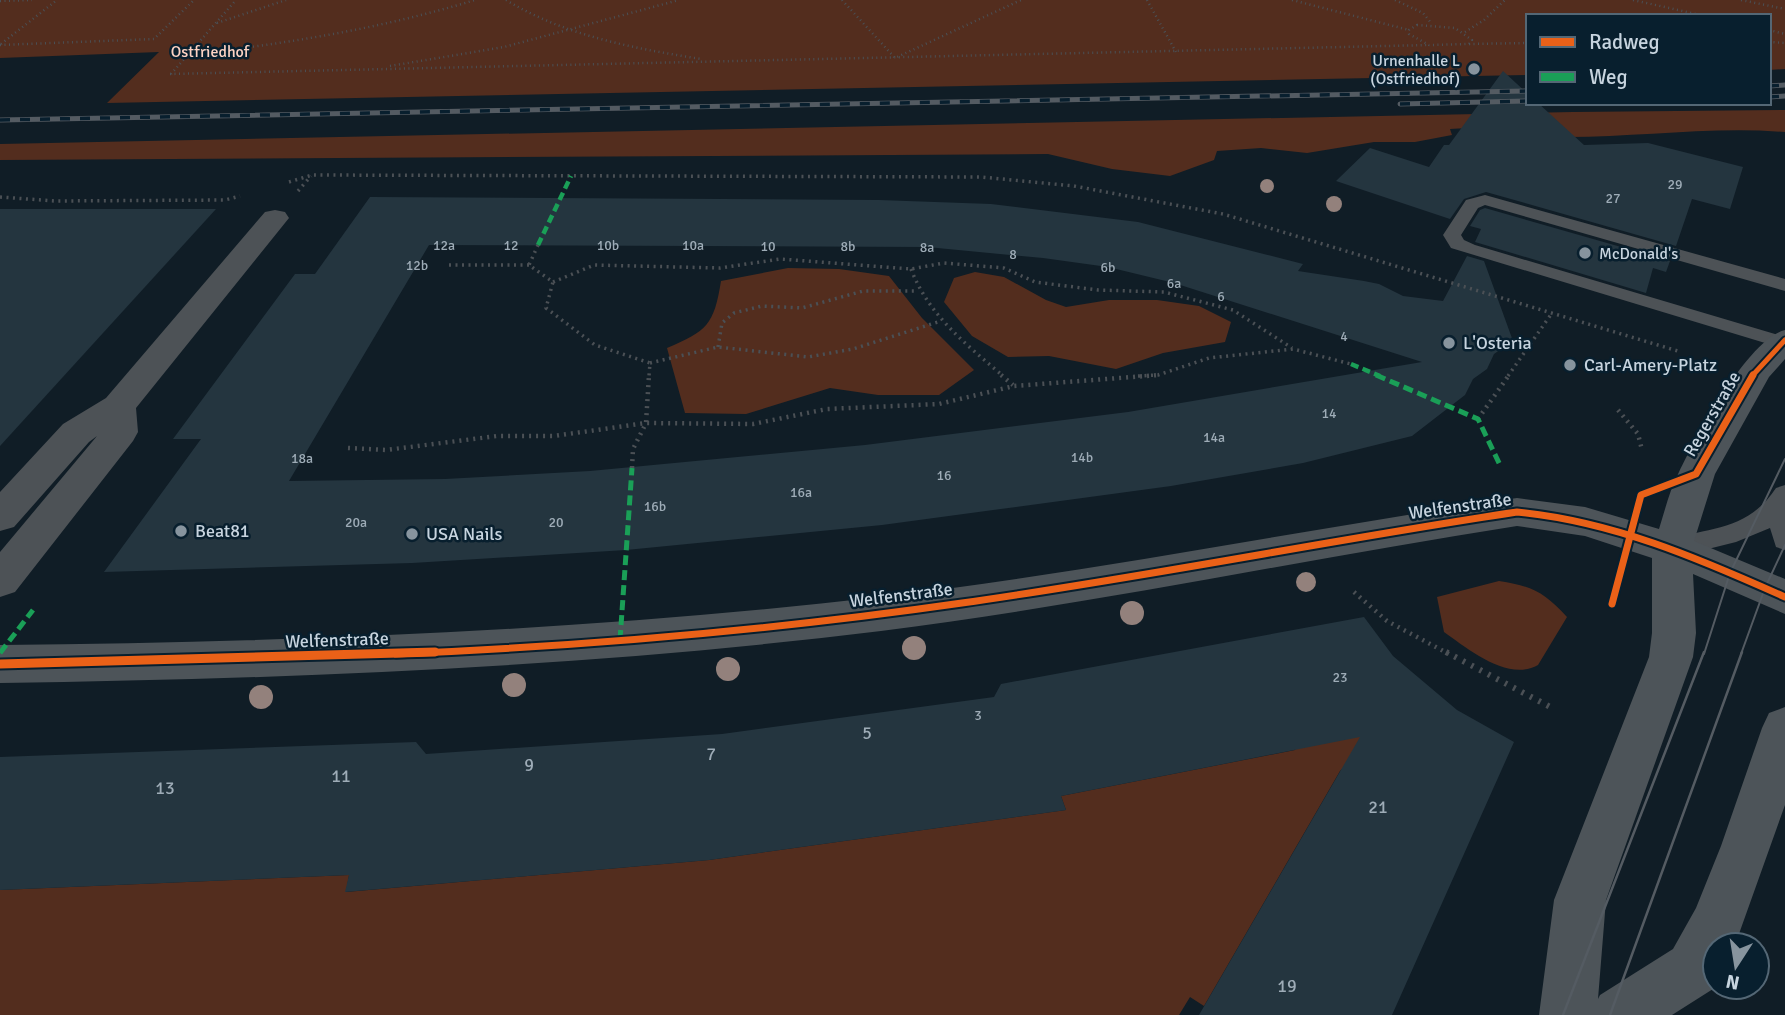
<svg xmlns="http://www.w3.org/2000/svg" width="1785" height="1015" font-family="Signika,sans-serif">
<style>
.green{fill:#532d1e}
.building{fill:#24353f;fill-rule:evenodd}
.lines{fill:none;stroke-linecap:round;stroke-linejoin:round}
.path-far3{stroke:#4b5055;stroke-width:2.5;stroke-dasharray:1 3.5;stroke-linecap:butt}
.path-far2{stroke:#4b5055;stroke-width:3.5;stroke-dasharray:2 4.5;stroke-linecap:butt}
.path-far1{stroke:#4b5055;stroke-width:4.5;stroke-dasharray:2 5;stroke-linecap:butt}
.path{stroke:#4b5055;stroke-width:6;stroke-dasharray:2.5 7;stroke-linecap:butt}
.lane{fill:#4d5256;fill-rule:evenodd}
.street{fill:#4d5256;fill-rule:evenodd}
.secondary{fill:#4d5459;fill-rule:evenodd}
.tram-far1{stroke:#545b62;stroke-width:2}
.tram{stroke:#545b62;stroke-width:2.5}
.rail-casing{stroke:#545b62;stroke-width:5}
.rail{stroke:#081f2e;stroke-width:3.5;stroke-dasharray:10;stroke-linecap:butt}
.quiet-far1{stroke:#1a9f57;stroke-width:4.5;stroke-dasharray:8 4.5;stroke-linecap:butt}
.quiet{stroke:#1a9f57;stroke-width:5;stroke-dasharray:10 5;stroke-linecap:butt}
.cycleway-far2-casing{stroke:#081f2e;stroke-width:9}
.cycleway-far1-casing{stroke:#081f2e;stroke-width:11}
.cycleway-casing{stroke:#081f2e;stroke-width:13}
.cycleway-far2{stroke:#ea6118;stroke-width:5}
.cycleway-far1{stroke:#ea6118;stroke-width:7}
.cycleway{stroke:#ea6118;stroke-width:9}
.tree{fill:#93817c}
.poi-dot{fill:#87949e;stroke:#081f2e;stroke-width:2.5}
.labels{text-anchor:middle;stroke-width:5;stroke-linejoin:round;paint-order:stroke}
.number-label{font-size:14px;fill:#9eacb7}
.far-park-label{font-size:16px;fill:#fed3c3;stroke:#081f2e}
.far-poi-label{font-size:16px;fill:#c7d4df;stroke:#081f2e;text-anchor:end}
.poi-label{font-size:18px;fill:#c7d4df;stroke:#081f2e;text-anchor:start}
.street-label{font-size:18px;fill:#c7d4df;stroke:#081f2e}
.near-number-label{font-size:18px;fill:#9eacb7}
</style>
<rect width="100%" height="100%" fill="#101d26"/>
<!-- green -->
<g class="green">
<polygon points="0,0 1785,0 1785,69 1769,70 1769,16 1528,16 1528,75 107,103 159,52 0,58"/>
<path d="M 1785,110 L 1785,132 C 1709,126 1633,138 1558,137 C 1521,136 1486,125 1450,129 L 1452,135 L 1415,142 L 1374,142 L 1307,153 L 1261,148 L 1217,151 L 1214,160 L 1170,176 L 1112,169 L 1048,154 L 0,160 L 0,144 L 1573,112 Z"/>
<path d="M 788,268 L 839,269 L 889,276 L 922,318 L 974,370 L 939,395 L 878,395 L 830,388 L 746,414 L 685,413 L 667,348 C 707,331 714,325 721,281 Z"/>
<polygon points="975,272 1004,277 1046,300 1066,307 1109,300 1157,300 1199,306 1231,322 1225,342 1163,353 1116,369 1049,356 1008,357 972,336 944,302 954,278"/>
<path d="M 1499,581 C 1532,586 1544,592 1567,617 L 1538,665 C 1508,682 1468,649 1444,632 L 1437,597 Z"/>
<polygon points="1306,724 1374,736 1340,771 1204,1006 1190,997 1179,1015 0,1015 0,890 349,875 346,892 709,860 1066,810 1061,796 1295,750"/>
</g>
<!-- building -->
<g class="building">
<polygon points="1503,71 1528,94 1528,103 1538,103 1584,145 1648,143 1743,167 1730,209 1692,199 1676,246 1486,192 1464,199 1450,219 1336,181 1370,148 1429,167 1444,145 1449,145"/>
<path d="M 370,197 L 879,200 L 991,204 L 1138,222 L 1303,264 L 1298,271 L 1364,281 L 1379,284 L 1403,296 L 1443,301 L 1467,256 L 1484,261 L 1513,341 L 1494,354 L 1487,369 L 1473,379 L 1465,395 L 1412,436 L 1303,463 L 1171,486 L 882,525 L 626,550 L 412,563 L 104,572 L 201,439 L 173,439 L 295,274 L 315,274 ZM 429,245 L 927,247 L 1043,258 L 1108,267 L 1174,283 L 1422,362 L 1128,412 L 865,445 L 590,471 L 445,479 L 289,481 Z"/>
<polygon points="1485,208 1670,261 1666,272 1653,268 1646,293 1475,242 1481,229 1470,226 1480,210"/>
<polygon points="0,209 216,209 0,446"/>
<polygon points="1364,617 1393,656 1457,710 1514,742 1392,1015 1199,1015 1360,737 1061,796 1066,810 709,860 345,892 349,875 0,890 0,757 416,742 426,754 722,734 994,697 1001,684"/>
</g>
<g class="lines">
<!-- path-far3 -->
<g class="path-far3">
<path d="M 506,0 C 566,36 632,48 701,59"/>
<polyline points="842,0 895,58 1021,0"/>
<polyline points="1147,0 1176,52"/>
<polyline points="1292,0 1409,30"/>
<polyline points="1395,0 1423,13 1432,24"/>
<polyline points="1633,0 1705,16"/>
<polyline points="1741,0 1785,9"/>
<polyline points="0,1 32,0"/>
<polyline points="217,23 286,0"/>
<polygon points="1417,25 1455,28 1472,40 1469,44 1429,45 1409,34 1409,30"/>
<polyline points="1769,30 1785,34"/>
<polyline points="1465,32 1484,20 1505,0"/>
<polyline points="1769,42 1785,43"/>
<polyline points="1,44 57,0"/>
<polyline points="1469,44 1528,43"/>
<polyline points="0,45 154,39 194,0"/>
<path d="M 186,55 C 284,44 380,29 475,0"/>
<polyline points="390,66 504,47 679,0"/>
<polyline points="170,74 1429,45"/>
<polyline points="171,74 236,0"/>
</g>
<!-- path-far2 -->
<g class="path-far2">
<polyline points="289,182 312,175 981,177 1074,186 1223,214 1681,352"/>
<polyline points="298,191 311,176"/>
<polyline points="0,197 55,201 225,200 240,196"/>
<polyline points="538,245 529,265 553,282 546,308 595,345 650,363 649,376"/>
<polyline points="449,265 529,265"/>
<path d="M 911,269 C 929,316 966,344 1003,376"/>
<polyline points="553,282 594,265 720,268 780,259 911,269 944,263 1004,268 1035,282 1098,290 1164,292 1233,310 1292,348"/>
<polyline points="718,347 722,323 734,313 762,306 802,308 863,291 917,291"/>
<polyline points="650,363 718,347 808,357 853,349 941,321"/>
<polyline points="1138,376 1158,375 1209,358 1293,349 1351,364"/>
<polyline points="1508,376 1552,313"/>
</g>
<!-- path-far1 -->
<g class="path-far1">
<polyline points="1001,375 1013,385"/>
<polyline points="1618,410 1638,434 1642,450"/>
<polyline points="1478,419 1509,375"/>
<polyline points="348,448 386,450 497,436 554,436 646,423 753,424 827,409 939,404 1014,386 1159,375"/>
<polyline points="632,468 633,449 646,423 649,375"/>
<polyline points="1354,592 1387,621 1449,654"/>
</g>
<!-- path -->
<polyline class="path" points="1446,652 1554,709"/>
<!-- lane -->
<g class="lane">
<polygon points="1485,195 1785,279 1785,291 1485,205 1478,208 1461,235 1464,240 1475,245 1785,337 1785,349 1451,248 1443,235 1466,200"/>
<path d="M 1785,485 L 1785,550 L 1776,547 L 1770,528 L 1736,542 L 1672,558 L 1663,555 L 1659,548 L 1663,541 C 1708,527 1747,532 1776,488 Z"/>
</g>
<!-- street -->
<polygon class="street" points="275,210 285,212 289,218 136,408 138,432 133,441 15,592 0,597 0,552 97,436 89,442 14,527 0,531 0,492 63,424 106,398 265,212"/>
<!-- secondary -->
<path class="secondary" d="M 1785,330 L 1785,359 L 1769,377 L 1715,474 L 1694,541 L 1785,579 L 1785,614 L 1693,574 L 1696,633 L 1693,657 L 1606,900 L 1598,999 L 1600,995 L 1673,949 L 1696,908 L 1721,846 L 1762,728 L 1769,713 L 1785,707 L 1785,805 L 1735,945 L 1715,945 L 1715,984 L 1713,989 L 1672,1015 L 1539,1015 L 1554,900 L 1649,657 L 1652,633 L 1652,558 L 1585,536 L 1517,526 C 1305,559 1094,604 881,631 C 588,667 295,679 0,683 L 0,645 C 294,642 588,631 880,597 C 1094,572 1305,529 1517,498 L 1585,507 L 1659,529 C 1665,510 1670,489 1679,472 C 1696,437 1748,339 1785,330 Z"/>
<!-- tram-far1 -->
<g class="tram-far1">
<polyline points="1704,654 1730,573 1785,459"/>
<polyline points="1741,654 1765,588 1785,545"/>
</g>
<!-- tram -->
<g class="tram">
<polyline points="1563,1015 1704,652"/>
<polyline points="1610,1015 1742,652"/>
</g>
<!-- rail casing -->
<g class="rail-casing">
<g id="rail">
<polyline points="1769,86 1785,85"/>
<polyline points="1769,97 1785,96"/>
<polyline points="1400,104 1528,101"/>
<polyline points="0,120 1528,91"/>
</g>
</g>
<!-- rail -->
<use href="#rail" class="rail"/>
<!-- quiet-far1 -->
<g class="quiet-far1">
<polyline points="538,245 571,176"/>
<polyline points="1351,364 1380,376"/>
</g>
<!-- quiet -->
<g class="quiet">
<polyline points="1376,375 1478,419 1500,465"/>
<polyline points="620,640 632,468"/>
<polyline points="0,653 33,610"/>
</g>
<!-- cycleway-far2 casing -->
<g class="cycleway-far2-casing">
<polyline id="cycleway-far2" points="1752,376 1785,340"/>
</g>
<!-- cycleway-far1 casing -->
<g class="cycleway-far1-casing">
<g id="cycleway-far1">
<polyline points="1612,604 1641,495 1696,474 1753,375"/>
<path d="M 396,654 C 585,646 774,630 962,603 C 1147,577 1331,540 1517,512 C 1612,521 1698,558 1785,597"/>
</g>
</g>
<!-- cycleway casing -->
<g class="cycleway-casing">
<polyline id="cycleway" points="0,664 435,652"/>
</g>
<!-- cycleway-far2 -->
<use href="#cycleway-far2" class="cycleway-far2"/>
<!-- cycleway-far1 -->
<use href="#cycleway-far1" class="cycleway-far1"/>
<!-- cycleway -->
<use href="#cycleway" class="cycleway"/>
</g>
<!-- trees -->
<g class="tree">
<circle cx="1267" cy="186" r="7"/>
<circle cx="1334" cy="204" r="8"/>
<circle cx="1306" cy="582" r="10"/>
<circle cx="1132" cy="613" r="12"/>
<circle cx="914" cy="648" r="12"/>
<circle cx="728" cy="669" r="12"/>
<circle cx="514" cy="685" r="12"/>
<circle cx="261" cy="697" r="12"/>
</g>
<!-- markers -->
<g class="poi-dot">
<circle cx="1474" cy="69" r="7"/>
<circle cx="1585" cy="253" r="7"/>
<circle cx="1449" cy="343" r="7"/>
<circle cx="1570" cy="365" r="7"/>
<circle cx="181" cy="531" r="7"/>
<circle cx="412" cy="534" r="7"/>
</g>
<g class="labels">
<!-- number labels -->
<g class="number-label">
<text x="1675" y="189">29</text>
<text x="1613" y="203">27</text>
<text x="444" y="250">12a</text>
<text x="511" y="250">12</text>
<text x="608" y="250">10b</text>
<text x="693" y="250">10a</text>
<text x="768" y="251">10</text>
<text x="848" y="251">8b</text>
<text x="927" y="252">8a</text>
<text x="1013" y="259">8</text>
<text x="417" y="270">12b</text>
<text x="1108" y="272">6b</text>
<text x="1174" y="288">6a</text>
<text x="1221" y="301">6</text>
<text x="1344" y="341">4</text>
<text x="1329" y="418">14</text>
<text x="1214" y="442">14a</text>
<text x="1082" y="462">14b</text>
<text x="302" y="463">18a</text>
<text x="944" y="480">16</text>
<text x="801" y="497">16a</text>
<text x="655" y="511">16b</text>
<text x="356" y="527">20a</text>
<text x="556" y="527">20</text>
<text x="1340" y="682">23</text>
<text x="978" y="720">3</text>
</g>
<!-- far-park labels -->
<g class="far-park-label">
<text x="210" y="57">Ostfriedhof</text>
</g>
<!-- far-poi labels -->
<g class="far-poi-label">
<text x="1460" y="66">Urnenhalle L<tspan x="1460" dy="18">(Ostfriedhof)</tspan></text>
<text x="1599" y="259" text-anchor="start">McDonald's</text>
</g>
<!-- poi labels -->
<g class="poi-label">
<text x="1463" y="349">L'Osteria</text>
<text x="1584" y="371">Carl-Amery-Platz</text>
<text x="195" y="537">Beat81</text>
<text x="426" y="540">USA Nails</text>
</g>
<!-- street labels -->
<g class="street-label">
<text transform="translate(1712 414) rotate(-60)" y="6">Regerstraße</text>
<text transform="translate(1460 506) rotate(-8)" y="6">Welfenstraße</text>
<text transform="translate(901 595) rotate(-7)" y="6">Welfenstraße</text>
<text transform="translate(337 640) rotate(-2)" y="6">Welfenstraße</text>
</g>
<!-- near-number labels -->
<g class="near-number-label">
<text x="867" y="739">5</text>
<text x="711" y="760">7</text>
<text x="529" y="771">9</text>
<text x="341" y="782">11</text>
<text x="165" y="794">13</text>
<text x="1378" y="813">21</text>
<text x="1287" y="992">19</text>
</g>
</g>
<!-- legend -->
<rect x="1526" y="14" width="245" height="91" fill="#081f2e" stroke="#546775" stroke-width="2"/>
<rect x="1540" y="37" width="35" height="10" fill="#ea6118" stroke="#546775" stroke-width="2"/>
<text x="1589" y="49" font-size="21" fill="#c7d4df">Radweg</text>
<rect x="1540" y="72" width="35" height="10" fill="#1a9f57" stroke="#546775" stroke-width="2"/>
<text x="1589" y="84" font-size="21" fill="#c7d4df">Weg</text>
<!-- north arrow -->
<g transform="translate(1736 966) rotate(192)"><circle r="33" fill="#081f2e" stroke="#546775" stroke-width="2"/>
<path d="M0-5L12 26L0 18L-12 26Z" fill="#87949e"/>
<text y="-10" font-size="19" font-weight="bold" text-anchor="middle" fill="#c7d4df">N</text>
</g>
</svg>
